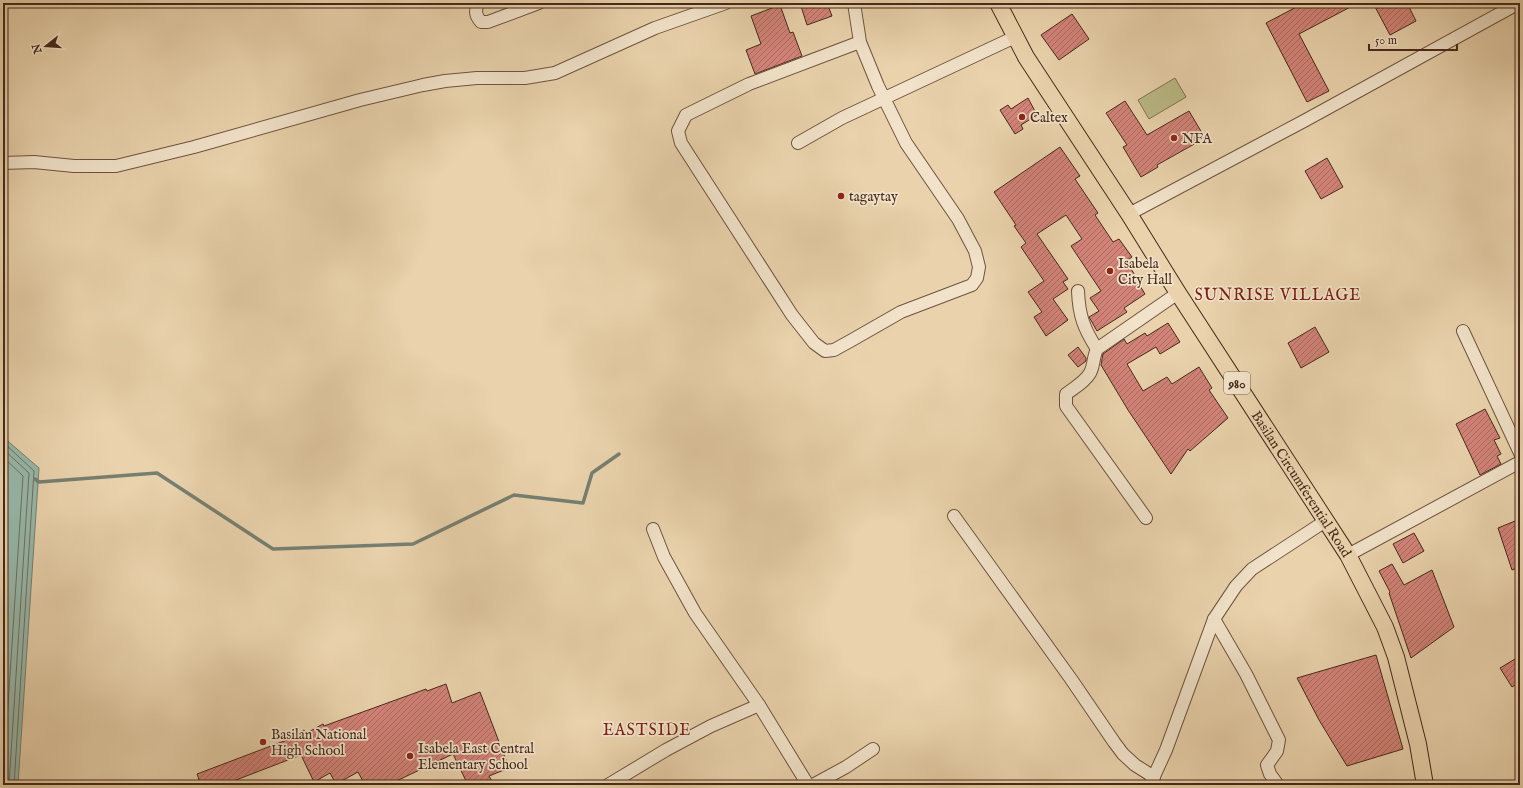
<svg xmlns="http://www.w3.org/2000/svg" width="1523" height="788" font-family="'IM FELL English',serif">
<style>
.pitch{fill:#bbba86;stroke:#807250}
.water{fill:#97b8aa;stroke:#777f71}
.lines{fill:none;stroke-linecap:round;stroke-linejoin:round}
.shore{stroke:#6e7062;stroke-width:1}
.stream{stroke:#777f71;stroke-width:3.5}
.building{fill:url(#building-hatch);stroke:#46291b}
.minor-casing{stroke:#6f533f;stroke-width:14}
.major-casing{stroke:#46291b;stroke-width:18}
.minor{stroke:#f1e2c9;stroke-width:12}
.major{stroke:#e9d2ac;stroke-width:16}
.poi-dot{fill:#8f2418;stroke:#f1e2c9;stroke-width:1.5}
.labels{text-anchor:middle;stroke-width:3.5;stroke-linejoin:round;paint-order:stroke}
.shield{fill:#f1e2c9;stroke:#79604f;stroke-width:1}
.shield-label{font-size:13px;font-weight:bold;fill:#46291b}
.poi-label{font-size:14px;fill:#46291b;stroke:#f1e2c9;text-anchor:start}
.street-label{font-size:14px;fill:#46291b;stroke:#f1e2c9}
.quarter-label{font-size:16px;letter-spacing:1px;fill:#7a1f14;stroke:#f1e2c9}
</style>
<defs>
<pattern id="building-hatch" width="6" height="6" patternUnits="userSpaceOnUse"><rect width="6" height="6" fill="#d28378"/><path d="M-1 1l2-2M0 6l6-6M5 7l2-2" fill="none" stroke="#ac6b62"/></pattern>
</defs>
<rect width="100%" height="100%" fill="#e9d2ac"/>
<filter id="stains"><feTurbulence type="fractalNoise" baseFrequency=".005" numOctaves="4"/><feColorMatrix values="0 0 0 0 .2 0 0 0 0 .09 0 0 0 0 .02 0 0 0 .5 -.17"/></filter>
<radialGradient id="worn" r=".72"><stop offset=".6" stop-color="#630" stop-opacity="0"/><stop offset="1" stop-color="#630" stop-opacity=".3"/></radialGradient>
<!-- pitch -->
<polygon class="pitch" points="1175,78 1186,97 1149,119 1138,100"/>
<!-- water -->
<polygon class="water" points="3,437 39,468 18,785 3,785"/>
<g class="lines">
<!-- shore -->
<g class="shore">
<polyline points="3,442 34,471 14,785"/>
<polyline points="3,449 29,473 9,785"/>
<polyline points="3,457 23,476 3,782"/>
</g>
<!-- stream -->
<polyline class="stream" points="35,479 39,482 157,473 273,549 413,544 514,495 583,503 592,473 619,454"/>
</g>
<!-- building -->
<g class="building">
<polygon points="800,3 827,3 832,16 807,25"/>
<polygon points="1304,3 1358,3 1299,34 1329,91 1307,102 1266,23"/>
<polygon points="1373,3 1407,3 1416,21 1390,35"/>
<polygon points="780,5 790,33 793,32 802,56 755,74 746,50 761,44 751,16"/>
<polygon points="1072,14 1089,39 1059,60 1041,35"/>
<polygon points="1028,98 1037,115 1021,125 1023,129 1015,134 1000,110 1008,105 1011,109"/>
<polygon points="1125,101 1147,135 1189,111 1205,138 1157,165 1158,167 1141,177 1123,147 1127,145 1106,113"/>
<polygon points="1060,147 1080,176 1075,179 1098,213 1095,215 1113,242 1119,239 1132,257 1126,261 1138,280 1137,281 1145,294 1124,308 1127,312 1097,331 1089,317 1099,311 1090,298 1101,291 1071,246 1082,239 1066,215 1037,234 1068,279 1063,282 1068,289 1053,299 1068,320 1046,336 1034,317 1042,312 1028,292 1044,281 1021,247 1026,243 1014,226 1016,225 994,192"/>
<polygon points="1327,158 1343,187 1321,199 1305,171"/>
<polygon points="1168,323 1180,342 1160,354 1156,347 1127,364 1143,391 1167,377 1172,384 1199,367 1212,388 1209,390 1228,418 1190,451 1188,449 1171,474 1128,410 1101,365 1103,354 1124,339 1127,344 1145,333 1147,336"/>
<polygon points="1315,327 1329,352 1301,368 1288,343"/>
<polygon points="1078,347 1086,358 1086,361 1078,367 1068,355"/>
<polygon points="1485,409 1500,438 1494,440 1501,454 1497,456 1501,464 1480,475 1456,424"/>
<polygon points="1520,519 1520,567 1512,570 1498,528"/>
<polygon points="1414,533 1424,551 1403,563 1393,544"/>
<polygon points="1392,564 1404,585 1432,570 1454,627 1411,658 1389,593 1390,592 1379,571"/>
<polygon points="1376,655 1403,749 1347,766 1319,720 1297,678"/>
<polygon points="1520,656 1520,682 1512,687 1500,668"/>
<polygon points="446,684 452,703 480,692 509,768 489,776 494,785 468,785 453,754 388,785 365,785 358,772 336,784 330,773 314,782 301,755 223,785 201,785 197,774 292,738 291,737 304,730 305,734 323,724 324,726 426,689 427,691"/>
</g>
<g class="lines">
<!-- minor casing -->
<g class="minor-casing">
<g id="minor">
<path d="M 478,3 C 475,11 475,15 481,22 L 488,22 L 539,3"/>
<polyline points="854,3 860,42 878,86 906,143 958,219 975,251 979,267 977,278 972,285 901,312 852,340 834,350 825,351 814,343 792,315 681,143 678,131 686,115 749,84 860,42"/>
<polyline points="798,143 842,118 1015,37"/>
<polyline points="3,163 34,162 74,166 116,166 194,147 360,100 423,85 445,81 477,78 525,78 555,73 655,28 726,3"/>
<polyline points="1129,214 1304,121 1519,3"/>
<path d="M 1078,291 C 1079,316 1084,329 1097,349"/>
<polyline points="1463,331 1520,453"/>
<polyline points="954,516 1071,679 1114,742 1123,754 1135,765 1154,777"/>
<path d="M 1146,518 L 1066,406 L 1066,394 C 1074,388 1085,382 1090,373 C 1094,366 1093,357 1097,349 L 1178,293"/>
<polyline points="653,529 664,557 695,613 759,705 808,785"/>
<polyline points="1348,555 1520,462"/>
<polyline points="1214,619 1246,674 1279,740 1277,751 1267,765 1270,774 1278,785"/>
<polyline points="608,785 666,750 711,726 759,705"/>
<polyline points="813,785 846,767 873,749"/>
<polyline points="1150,785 1166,750 1214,619 1236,586 1252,569 1327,520"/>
</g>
</g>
<!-- major casing -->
<g class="major-casing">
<g id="major">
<path id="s1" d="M 998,3 L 1026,57 L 1129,214 L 1178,293 L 1348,555 L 1385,627 L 1396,657 L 1418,744 L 1425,785"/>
</g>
</g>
<!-- minor -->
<use href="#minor" class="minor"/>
<!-- major -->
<use href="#major" class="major"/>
</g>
<!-- markers -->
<g class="poi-dot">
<circle cx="1022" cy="117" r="4"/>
<circle cx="1174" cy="138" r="4"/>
<circle cx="841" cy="196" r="4"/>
<circle cx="1110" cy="271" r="4"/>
<circle cx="263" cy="742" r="4"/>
<circle cx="410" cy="756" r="4"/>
</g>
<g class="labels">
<!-- shield labels -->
<rect class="shield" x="1224" y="372" width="26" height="22" rx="3"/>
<g class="shield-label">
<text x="1237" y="388">980</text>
</g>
<!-- poi labels -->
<g class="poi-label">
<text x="1030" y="122">Caltex</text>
<text x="1182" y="143">NFA</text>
<text x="849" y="201">tagaytay</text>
<text x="1118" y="268">Isabela<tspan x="1118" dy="16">City Hall</tspan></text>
<text x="271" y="739">Basilan National<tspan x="271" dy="16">High School</tspan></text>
<text x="418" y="753">Isabela East Central<tspan x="418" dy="16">Elementary School</tspan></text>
</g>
<!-- street labels -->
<g class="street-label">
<text dy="5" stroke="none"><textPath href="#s1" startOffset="569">Basilan Circumferential Road</textPath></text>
</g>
<!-- quarter labels -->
<g class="quarter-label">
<text x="1278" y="300">SUNRISE VILLAGE</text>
<text x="647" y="735">EASTSIDE</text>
</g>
</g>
<!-- margin -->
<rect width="1523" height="788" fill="none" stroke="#e9d2ac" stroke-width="16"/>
<rect x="4" y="4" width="1515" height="780" fill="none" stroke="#46291b" stroke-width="2"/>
<rect x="8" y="8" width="1507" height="772" fill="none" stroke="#46291b"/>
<!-- north arrow -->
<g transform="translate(46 46) rotate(253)" stroke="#f1e2c9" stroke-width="3" paint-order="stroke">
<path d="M0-3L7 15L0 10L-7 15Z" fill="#46291b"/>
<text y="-6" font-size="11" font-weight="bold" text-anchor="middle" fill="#46291b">N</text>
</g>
<!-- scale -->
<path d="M1369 44v6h88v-6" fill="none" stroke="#46291b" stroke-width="2"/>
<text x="1375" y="44" font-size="12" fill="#46291b" stroke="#f1e2c9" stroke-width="3" paint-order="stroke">50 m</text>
<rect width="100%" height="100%" filter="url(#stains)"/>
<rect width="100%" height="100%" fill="url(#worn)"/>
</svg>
